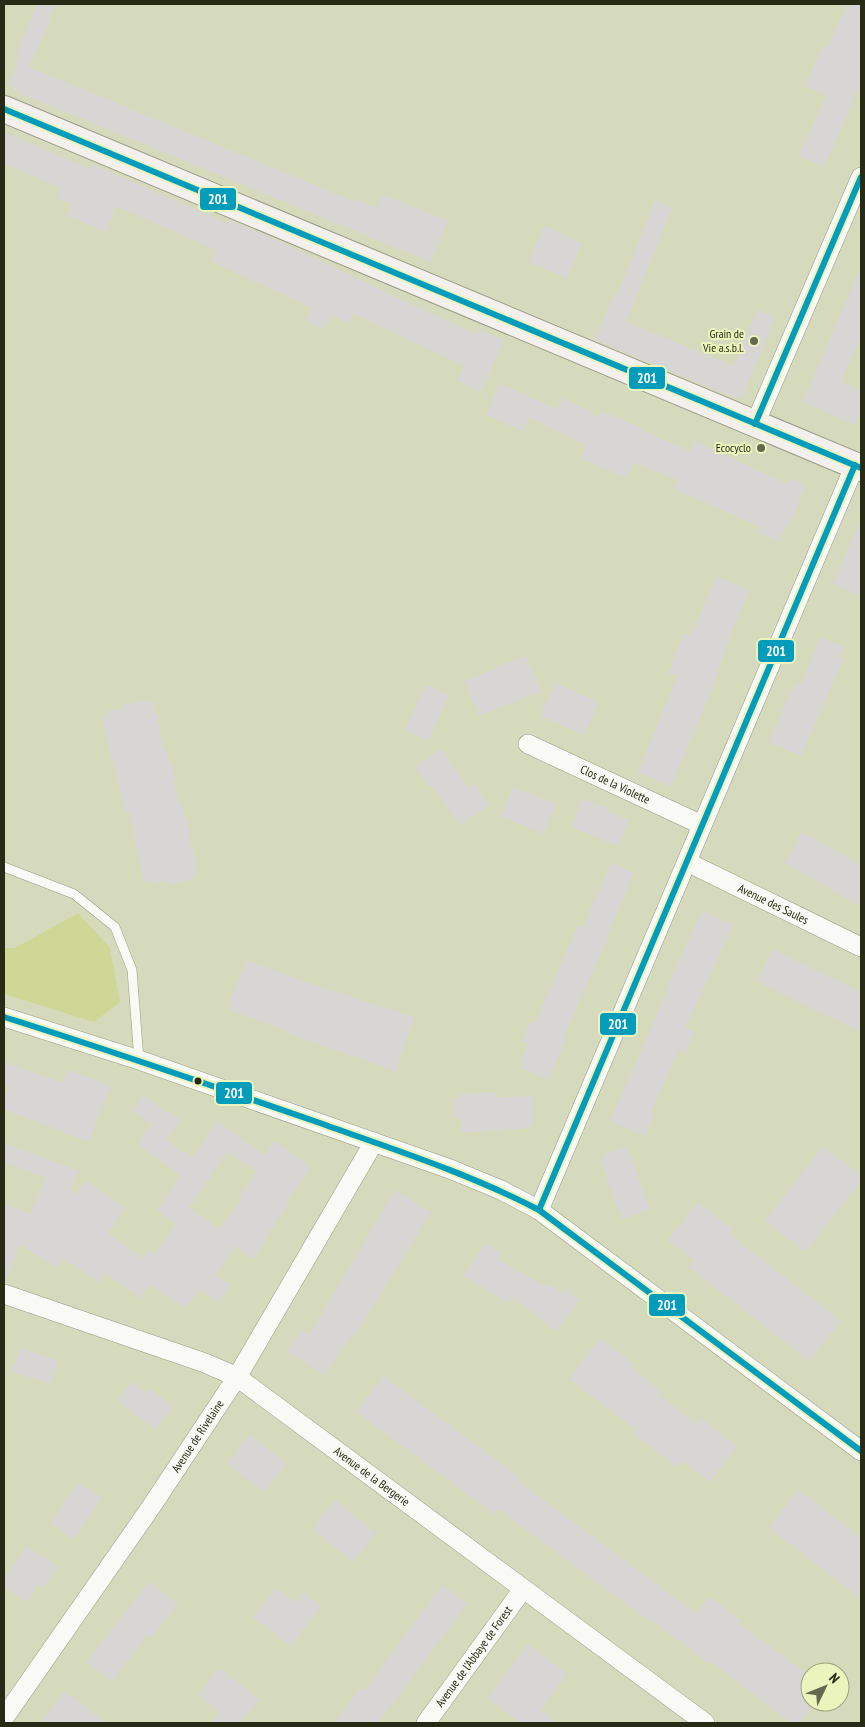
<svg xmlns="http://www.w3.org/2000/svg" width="865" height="1727" font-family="'PT Sans Narrow',sans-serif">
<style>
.green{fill:#cfd796}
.building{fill:#d7d6d5;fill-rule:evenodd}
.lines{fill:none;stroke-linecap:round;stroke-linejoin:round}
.lane-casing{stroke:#989b85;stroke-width:10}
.street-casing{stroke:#989b85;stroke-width:20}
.secondary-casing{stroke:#989b85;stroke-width:28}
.lane{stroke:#f9f9f5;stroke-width:9}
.street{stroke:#f9f9f5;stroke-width:19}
.secondary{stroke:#f3f0ed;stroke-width:26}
.bus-1-casing{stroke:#ecf4bd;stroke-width:10}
.bus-1{stroke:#049cbb;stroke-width:6}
.poi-dot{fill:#64684f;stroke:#ecf4bd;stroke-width:2}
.bus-dot{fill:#272a14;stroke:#ecf4bd;stroke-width:2}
.labels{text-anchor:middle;stroke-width:4;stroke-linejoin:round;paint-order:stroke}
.poi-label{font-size:12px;fill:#272a14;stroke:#ecf4bd;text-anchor:end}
.street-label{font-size:12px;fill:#272a14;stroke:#ecf4bd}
.line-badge{stroke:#ecf4bd;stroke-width:2}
.badge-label{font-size:14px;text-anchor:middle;font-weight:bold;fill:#fff}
</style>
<rect width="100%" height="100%" fill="#d6dabd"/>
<!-- green -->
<polygon class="green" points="78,913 110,948 120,1002 94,1022 4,994 4,948 15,948"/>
<!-- building -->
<g class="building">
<polygon points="38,4 56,4 49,18 51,19 29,67 356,202 357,200 377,208 382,194 448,221 431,262 20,93 21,90 19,89 17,92 14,91 14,88 8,85 17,65 20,42"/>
<polygon points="848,4 861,4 861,83 824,167 799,155 827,95 805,86 823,45 827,47"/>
<polygon points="4,132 89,169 91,164 229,224 230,220 267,236 477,335 479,330 504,340 481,392 457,381 464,366 354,314 349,324 331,315 324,329 306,321 312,308 211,261 216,250 137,215 116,206 106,232 67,215 72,205 57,198 61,188 4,163"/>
<polygon points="655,200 672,208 626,322 734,366 757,310 775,317 743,396 735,398 595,340 614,294 617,295"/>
<polygon points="544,226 582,243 567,278 529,262"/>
<polygon points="861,267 861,336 841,382 861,391 861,411 855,425 803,402"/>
<polygon points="499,384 558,409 563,398 599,416 601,411 646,430 646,432 690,451 694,441 786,483 795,480 806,485 789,526 787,525 779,542 759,533 761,527 674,489 677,480 633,462 627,478 581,459 586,445 530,418 524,431 486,415"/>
<polygon points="861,518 861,596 833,584"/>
<polygon points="716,576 749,590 725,649 726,649 712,689 671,786 638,772 678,676 669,673 683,633 691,636"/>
<polygon points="820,637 844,647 839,658 843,659 801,756 769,742 795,682 802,685"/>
<polygon points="526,656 541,691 479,716 465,681"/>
<polygon points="555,683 599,702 584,735 543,717 543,710"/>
<polygon points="426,684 449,695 428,741 405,730"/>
<polygon points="149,700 149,701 153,701 155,712 159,716 157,721 161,725 159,730 164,750 166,749 170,764 174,768 172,773 176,777 174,782 178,802 181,802 185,817 189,821 187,826 190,829 189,834 191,847 195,851 194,855 197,859 195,865 197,876 191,878 191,880 168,885 167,881 152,884 151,881 144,883 129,812 125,813 113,759 111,760 102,717 107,716 106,712 122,709 122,705"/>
<polygon points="441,749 468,788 475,784 489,805 460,825 432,785 429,787 415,767"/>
<polygon points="513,787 556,804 544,834 501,816"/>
<polygon points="582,799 609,808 608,811 629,820 618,846 572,827"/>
<polygon points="802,832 861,865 861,906 785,863"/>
<polygon points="611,863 634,873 606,938 607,939 564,1036 567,1037 548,1080 521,1068 521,1061 528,1044 522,1041 531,1021 535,1023 578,926 583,928"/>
<polygon points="702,911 733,925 685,1028 694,1032 685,1053 678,1050 651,1112 654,1114 645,1136 610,1121 667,992 665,991"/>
<polygon points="773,949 861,992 861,1032 757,981"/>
<polygon points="246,960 300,980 414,1017 396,1071 285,1032 286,1030 231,1011 230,1002"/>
<polygon points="4,1062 63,1083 68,1070 110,1086 89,1142 4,1109 4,1103 9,1087 4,1085"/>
<polygon points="495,1092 495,1098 533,1096 534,1122 531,1122 531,1128 462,1133 461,1119 455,1119 453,1098 462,1097 462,1094"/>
<path d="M 142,1095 L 180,1120 L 166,1140 L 193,1158 L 217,1121 L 265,1155 L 274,1141 L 311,1167 L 286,1203 L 288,1204 L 264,1240 L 266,1241 L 254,1259 L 235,1246 L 215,1275 L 231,1285 L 219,1303 L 199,1289 L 186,1308 L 150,1285 L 141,1298 L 105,1273 L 99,1282 L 63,1258 L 57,1268 L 20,1244 L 6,1282 L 4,1282 L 4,1204 L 31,1214 L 45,1177 L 4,1162 L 4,1143 L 78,1171 L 70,1190 L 77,1194 L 86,1181 L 125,1208 L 108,1234 L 143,1258 L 148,1250 L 156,1254 L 176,1224 L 157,1211 L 180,1175 L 137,1144 L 152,1124 L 132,1111 ZM 227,1152 L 257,1171 L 239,1197 L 242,1198 L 220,1229 L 189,1208 Z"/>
<polygon points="627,1146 650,1209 622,1219 601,1161 604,1154"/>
<polygon points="823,1146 861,1176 861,1181 805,1252 765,1221"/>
<polygon points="395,1190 431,1212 355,1336 352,1334 324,1375 287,1351 301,1330 309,1335"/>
<polygon points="698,1202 733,1229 729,1234 841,1321 809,1361 689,1267 694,1260 668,1240"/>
<polygon points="485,1243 502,1253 499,1259 545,1287 548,1283 562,1294 566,1289 580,1300 556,1331 512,1297 508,1303 464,1276"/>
<polygon points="600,1338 634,1364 631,1368 663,1392 660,1396 696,1424 700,1418 737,1446 710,1482 683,1461 678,1467 632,1433 635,1429 569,1379"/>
<polygon points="21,1348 58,1361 50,1384 12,1371"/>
<polygon points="383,1376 520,1478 518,1481 696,1614 709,1597 740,1620 738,1623 810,1676 810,1710 800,1723 791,1723 710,1661 708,1663 652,1620 651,1622 498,1509 494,1514 356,1412"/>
<polygon points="132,1382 147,1393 150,1389 173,1407 155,1430 117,1400"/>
<polygon points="250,1434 286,1464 264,1492 227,1464"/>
<polygon points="79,1482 102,1498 74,1539 50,1523"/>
<polygon points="798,1489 861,1538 861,1599 769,1528"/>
<polygon points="335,1500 376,1533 353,1562 312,1529"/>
<polygon points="26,1546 58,1567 43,1588 38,1585 27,1602 4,1586 4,1580"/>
<polygon points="149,1582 178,1604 151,1638 147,1635 112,1682 86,1662"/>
<polygon points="442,1585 467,1604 378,1723 334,1723 360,1688 364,1691"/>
<polygon points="276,1588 294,1602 303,1592 321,1606 291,1646 253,1617"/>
<polygon points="528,1644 567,1674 541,1710 558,1723 521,1723 487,1698"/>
<polygon points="219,1668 259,1699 240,1723 211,1723 219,1712 198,1695"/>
<polygon points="65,1691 107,1723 40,1723"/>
</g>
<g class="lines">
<!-- lane casing -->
<g class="lane-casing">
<polyline id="lane" points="4,867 74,894 115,927 132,970 139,1060"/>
</g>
<!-- street casing -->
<g class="street-casing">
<g id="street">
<polyline points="755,424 861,177"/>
<path id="s1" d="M 528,744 L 702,825"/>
<path id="s2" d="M 687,862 L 861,947"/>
<polyline points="4,1017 139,1060 450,1169 501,1190 539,1210 861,1451"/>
<polyline points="539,1210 855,465"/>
<path id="s3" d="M 4,1294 L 205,1363 L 237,1377 L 705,1723"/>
<path id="s4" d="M 4,1718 L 151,1507 L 237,1377 L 374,1142"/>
<path id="s5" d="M 426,1723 L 523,1589"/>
</g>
</g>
<!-- secondary casing -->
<g class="secondary-casing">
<polyline id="secondary" points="4,109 861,468"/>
</g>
<!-- lane -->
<use href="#lane" class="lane"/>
<!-- street -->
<use href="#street" class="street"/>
<!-- secondary -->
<use href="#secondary" class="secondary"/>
<!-- bus-1 casing -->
<g class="bus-1-casing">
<g id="bus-1">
<polyline points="4,109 861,468"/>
<polyline points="755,424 861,177"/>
<path d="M 4,1017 C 109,1050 213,1086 317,1122 C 392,1149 468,1173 539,1210 L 861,1451"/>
<polyline points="539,1210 855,465"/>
</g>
</g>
<!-- bus-1 -->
<use href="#bus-1" class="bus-1"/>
</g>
<!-- markers -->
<g class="poi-dot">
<circle cx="754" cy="341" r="5"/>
<circle cx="761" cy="448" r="5"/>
</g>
<circle class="bus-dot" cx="198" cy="1081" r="4.5"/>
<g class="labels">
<!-- poi labels -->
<g class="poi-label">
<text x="744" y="338">Grain de<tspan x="744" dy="14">Vie a.s.b.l.</tspan></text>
<text x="751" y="452">Ecocyclo</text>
</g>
<!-- street labels -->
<g class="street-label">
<text dy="4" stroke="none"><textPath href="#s1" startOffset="96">Clos de la Violette</textPath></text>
<text dy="4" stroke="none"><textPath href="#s2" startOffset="96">Avenue des Saules</textPath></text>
<text dy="4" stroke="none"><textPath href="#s4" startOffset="342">Avenue de Rivelaine</textPath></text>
<text dy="4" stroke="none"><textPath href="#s3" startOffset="415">Avenue de la Bergerie</textPath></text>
<text dy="4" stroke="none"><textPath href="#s5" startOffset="82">Avenue de l'Abbaye de Forest</textPath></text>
</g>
</g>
<g class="line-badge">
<rect x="199" y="187" width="38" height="24" rx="5" fill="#049cbb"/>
<rect x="628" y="366" width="38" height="24" rx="5" fill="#049cbb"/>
<rect x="757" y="639" width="38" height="24" rx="5" fill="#049cbb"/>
<rect x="599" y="1012" width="38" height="24" rx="5" fill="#049cbb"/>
<rect x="215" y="1081" width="38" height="24" rx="5" fill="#049cbb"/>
<rect x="648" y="1293" width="38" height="24" rx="5" fill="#049cbb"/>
</g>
<g class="badge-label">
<text x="218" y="204">201</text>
<text x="647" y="383">201</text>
<text x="776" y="656">201</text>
<text x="618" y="1029">201</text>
<text x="234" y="1098">201</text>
<text x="667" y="1310">201</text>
</g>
<!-- border -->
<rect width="865" height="1727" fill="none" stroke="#272a14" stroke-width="10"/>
<!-- north arrow -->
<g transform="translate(825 1687) rotate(47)"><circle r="24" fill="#ecf4bd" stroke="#9da379"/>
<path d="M0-4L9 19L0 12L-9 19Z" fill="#64684f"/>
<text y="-8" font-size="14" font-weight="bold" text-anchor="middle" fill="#272a14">N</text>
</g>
</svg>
